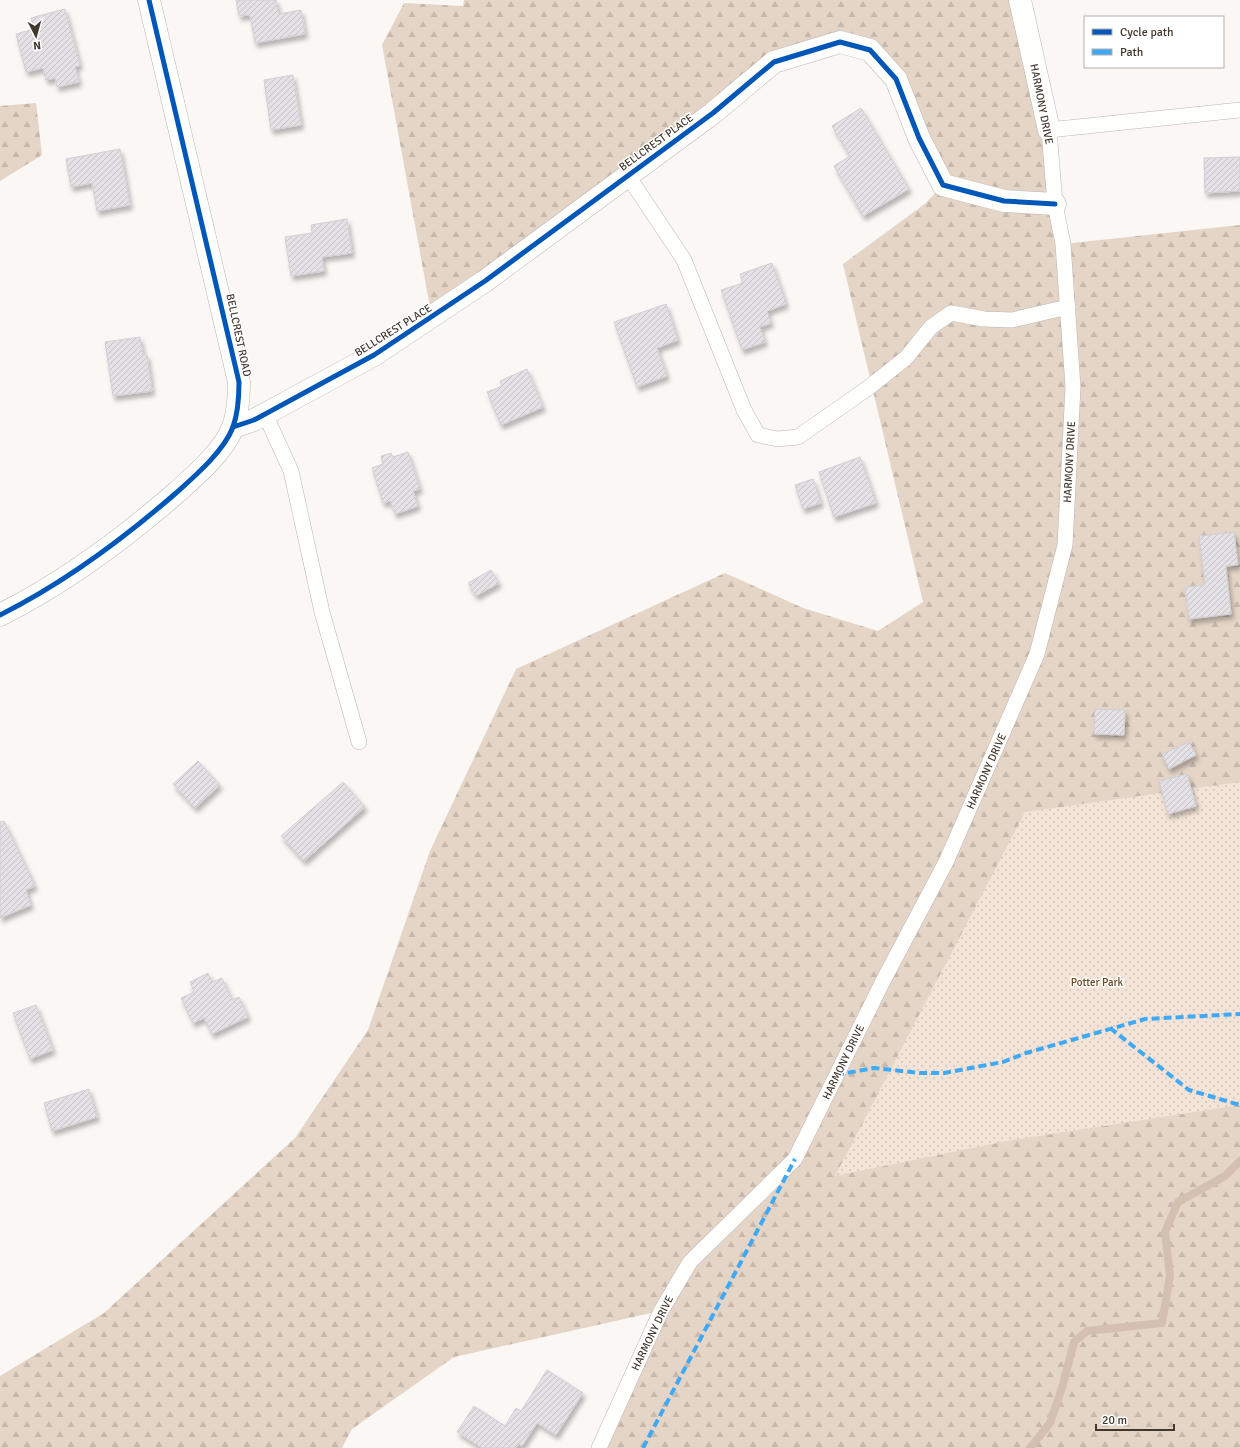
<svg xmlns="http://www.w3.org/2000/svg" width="1240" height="1448" font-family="Signika,sans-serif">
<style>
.forest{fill:url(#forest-firs)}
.park{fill:url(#park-dots)}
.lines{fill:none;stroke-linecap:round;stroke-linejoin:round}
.stream{stroke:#d4c0b0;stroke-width:8}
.building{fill:url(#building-hatch);stroke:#d1cfd4;filter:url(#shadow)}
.service-casing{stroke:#bcb6b1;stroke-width:16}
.minor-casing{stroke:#bcb6b1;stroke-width:23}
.tertiary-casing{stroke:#bcb6b1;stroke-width:23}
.service{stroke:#fefefd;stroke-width:15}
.minor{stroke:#fefefd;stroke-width:22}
.tertiary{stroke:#fefefd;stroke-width:22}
.quiet{stroke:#3fa9f5;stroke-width:4;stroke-dasharray:8 4;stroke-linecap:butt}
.cycleway-casing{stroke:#fff;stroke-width:8}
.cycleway{stroke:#0057b8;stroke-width:5}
.labels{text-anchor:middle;stroke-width:3;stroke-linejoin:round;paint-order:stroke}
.street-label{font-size:11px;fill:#42382e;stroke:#fff}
.park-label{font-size:11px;fill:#6a451f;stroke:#fff}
</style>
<defs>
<pattern id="forest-firs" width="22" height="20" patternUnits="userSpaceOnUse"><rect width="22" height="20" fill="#e5d5c7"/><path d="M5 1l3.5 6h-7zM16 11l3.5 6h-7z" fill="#c6b8ab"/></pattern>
<pattern id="park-dots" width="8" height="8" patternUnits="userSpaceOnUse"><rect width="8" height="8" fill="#f3e4d7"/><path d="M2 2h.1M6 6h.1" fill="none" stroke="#d2c4b9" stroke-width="1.8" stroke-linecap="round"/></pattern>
<pattern id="building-hatch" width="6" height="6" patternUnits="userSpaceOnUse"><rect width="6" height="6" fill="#e3e1e5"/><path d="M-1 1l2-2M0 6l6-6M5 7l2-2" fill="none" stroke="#c4c2c5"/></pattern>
<filter id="shadow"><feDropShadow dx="2.5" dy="4.5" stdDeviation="2" flood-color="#0004"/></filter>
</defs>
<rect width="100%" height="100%" fill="#faf7f4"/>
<!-- forest -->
<g class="forest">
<polygon points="464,0 1020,0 1063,244 1240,225 1240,1448 599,1448 660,1311 454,1357 352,1429 342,1448 0,1448 0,1376 104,1313 295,1138 368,1030 430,851 516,669 725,573 803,608 878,631 923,602 843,264 926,203 943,184 896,79 840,42 774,62 432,318 382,45 404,3 463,6"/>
<polygon points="36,103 42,155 0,181 0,106"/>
</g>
<!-- park -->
<polygon class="park" points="1240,782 1240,1105 1012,1140 835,1176 1025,812"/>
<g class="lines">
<!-- stream -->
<polyline class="stream" points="1030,1448 1050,1423 1062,1388 1074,1342 1087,1331 1162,1323 1170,1276 1165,1232 1178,1202 1225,1176 1240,1161"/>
</g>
<!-- building -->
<g class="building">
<polygon points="236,0 276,0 279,14 301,10 305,34 255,43 250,15 239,16"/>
<polygon points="65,9 80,65 75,67 79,82 57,87 55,78 46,80 43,68 26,72 16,34 34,29 31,18"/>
<polygon points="293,75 301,125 271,130 264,80"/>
<polygon points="861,108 909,189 863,216 834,166 850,156 832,126"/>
<polygon points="120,149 130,205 97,211 92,183 71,187 66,159"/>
<polygon points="1240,157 1240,191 1205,193 1204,158"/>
<polygon points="347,219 352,253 322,257 324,271 291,276 285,237 312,233 311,225"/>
<polygon points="772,263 786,304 767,311 771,323 760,327 765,342 742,350 721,290 743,283 740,274"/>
<polygon points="666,304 678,340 657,348 667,376 637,387 614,322"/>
<polygon points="140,337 143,355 147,355 152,391 113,396 105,342"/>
<polygon points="527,369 543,407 501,425 487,392 502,386 500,381"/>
<polygon points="408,452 420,489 413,491 418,506 395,514 390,501 383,503 372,468 383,464 381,456 391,453 393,457"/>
<polygon points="860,457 876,503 834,517 819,472"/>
<polygon points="813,479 821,503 803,509 795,485"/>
<polygon points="1234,532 1238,565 1226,566 1231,614 1189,619 1185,587 1205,585 1199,536"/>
<polygon points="491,570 499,583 476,596 468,583"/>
<polygon points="1095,709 1125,710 1124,735 1094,734"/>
<polygon points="1189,742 1196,755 1169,769 1162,754"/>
<polygon points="198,761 220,785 195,808 173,784"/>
<polygon points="1187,774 1196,806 1168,814 1159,781"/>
<polygon points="343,782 365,807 304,861 281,836"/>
<polygon points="4,821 35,886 26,890 31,905 0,918 0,822"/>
<polygon points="208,973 212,982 222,978 232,1000 239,997 248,1017 212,1034 204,1018 193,1023 181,998 194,992 190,982"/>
<polygon points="36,1005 53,1050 30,1059 13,1013"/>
<polygon points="89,1089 97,1117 52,1131 44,1103"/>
<polygon points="547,1370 583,1393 556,1435 537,1423 522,1446 519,1444 516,1448 482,1448 457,1432 474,1406 505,1426 516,1408 521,1411"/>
</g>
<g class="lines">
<!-- service casing -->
<g class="service-casing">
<g id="service">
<polyline points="628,176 684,260 744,410 758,435 778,439 798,437 868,388 906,358 931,327 951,313 984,319 1012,320 1068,307"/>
<polyline points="265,414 291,471 322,612 359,742"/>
<polyline points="599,1448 661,1311 690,1262 795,1159 883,981 946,862 1037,654 1065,545 1073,387 1063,244 1055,204 1049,130 1240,110"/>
</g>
</g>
<!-- minor casing -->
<g class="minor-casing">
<g id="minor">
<polyline points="1020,0 1049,130"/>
<polyline points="233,427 254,420 374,355 485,281 713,113 774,62 840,42 870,50 896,79 919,138 943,185 1004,201 1055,204"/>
</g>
</g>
<!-- tertiary casing -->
<g class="tertiary-casing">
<path id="tertiary" d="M 0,615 C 64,583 122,540 176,493 C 195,476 224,451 233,427 C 238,413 239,396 239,382 L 149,0"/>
</g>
<!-- service -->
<use href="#service" class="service"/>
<!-- minor -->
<use href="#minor" class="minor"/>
<!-- tertiary -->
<use href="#tertiary" class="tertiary"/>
<!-- quiet -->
<g class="quiet">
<polyline points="1110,1028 1189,1090 1240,1105"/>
<polyline points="836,1075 874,1068 920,1073 944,1073 1003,1062 1026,1053 1145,1019 1240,1014"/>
<polyline points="643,1448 795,1159"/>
</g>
<!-- cycleway casing -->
<g class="cycleway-casing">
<g id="cycleway">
<polyline points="233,427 254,420 374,355 485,281 713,113 774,62 840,42 870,50 896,79 919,138 943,185 1004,201 1055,204"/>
<path d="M 0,615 C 64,583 122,540 176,493 C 195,476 224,451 233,427 C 238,413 239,396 239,382 L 149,0"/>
</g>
</g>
<!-- cycleway -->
<use href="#cycleway" class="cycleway"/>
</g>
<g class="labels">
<!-- street labels -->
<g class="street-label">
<text transform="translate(1042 104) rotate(79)" y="4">HARMONY DRIVE</text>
<text transform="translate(656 142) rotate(-36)" y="4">BELLCREST PLACE</text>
<text transform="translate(393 330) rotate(-32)" y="4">BELLCREST PLACE</text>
<text transform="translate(239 335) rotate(78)" y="4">BELLCREST ROAD</text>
<text transform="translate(1069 462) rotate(-87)" y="4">HARMONY DRIVE</text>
<text transform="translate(986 771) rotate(-66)" y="4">HARMONY DRIVE</text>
<text transform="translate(843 1062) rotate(-64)" y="4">HARMONY DRIVE</text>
<text transform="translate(652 1333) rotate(-64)" y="4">HARMONY DRIVE</text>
</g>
<!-- park labels -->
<g class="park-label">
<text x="1097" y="986">Potter Park</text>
</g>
</g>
<!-- legend -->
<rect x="1084" y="16" width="140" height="52" fill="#ffffff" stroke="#b3afab"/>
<rect x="1092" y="29" width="20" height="6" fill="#0057b8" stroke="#b3afab"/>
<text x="1120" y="36" font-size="12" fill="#42382e">Cycle path</text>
<rect x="1092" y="49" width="20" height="6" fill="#3fa9f5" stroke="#b3afab"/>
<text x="1120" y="56" font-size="12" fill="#42382e">Path</text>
<!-- north arrow -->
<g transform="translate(36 36) rotate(174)" stroke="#ffffff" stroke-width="3" paint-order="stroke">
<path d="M0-3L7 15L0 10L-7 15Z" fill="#42382e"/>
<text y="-6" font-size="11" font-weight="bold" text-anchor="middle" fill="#42382e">N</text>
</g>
<!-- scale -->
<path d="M1096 1424v6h78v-6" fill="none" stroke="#42382e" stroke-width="2"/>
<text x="1102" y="1424" font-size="12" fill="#42382e" stroke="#ffffff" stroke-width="3" paint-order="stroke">20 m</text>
</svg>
